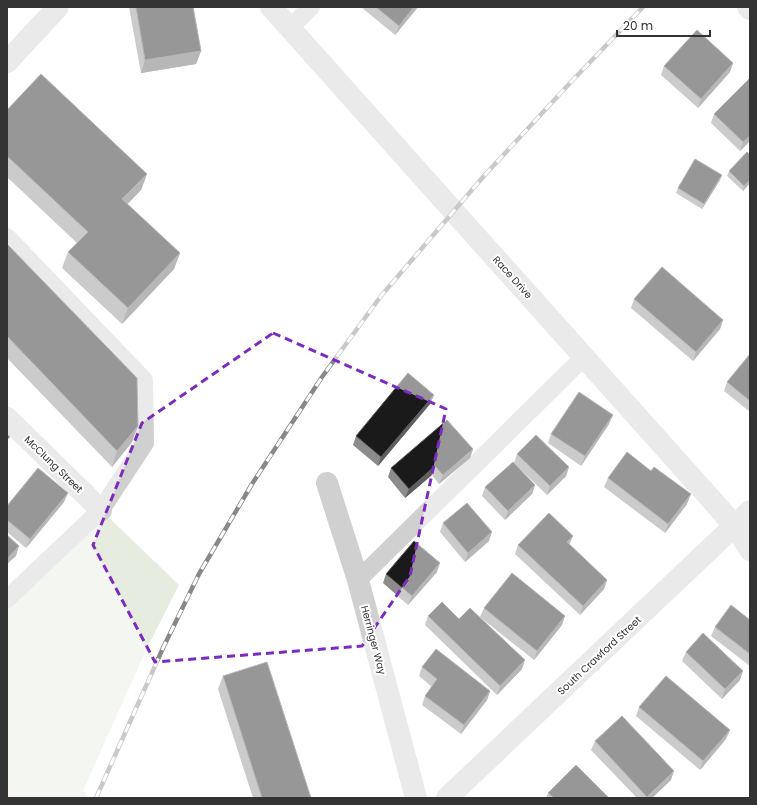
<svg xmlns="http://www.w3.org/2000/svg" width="757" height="805" font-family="Poppins,sans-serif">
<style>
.green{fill:#e6ecdf}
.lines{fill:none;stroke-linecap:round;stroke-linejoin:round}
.service{stroke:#d0d0d0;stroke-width:18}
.minor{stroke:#d0d0d0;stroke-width:22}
.rail-casing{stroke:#888;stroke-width:4.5}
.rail{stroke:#fff;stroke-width:3;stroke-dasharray:9;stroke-linecap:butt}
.wall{fill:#8c8c8c}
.shaded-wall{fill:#5f5f5f}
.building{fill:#1a1a1a;stroke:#5f5f5f}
.marked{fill:none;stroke:#7b2cbf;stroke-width:3;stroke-dasharray:8 5;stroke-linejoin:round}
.labels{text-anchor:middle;stroke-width:4;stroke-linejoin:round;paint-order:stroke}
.street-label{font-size:10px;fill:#333;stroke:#fff}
</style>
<rect width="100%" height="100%" fill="#fff"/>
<!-- green -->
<polygon class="green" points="101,510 179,585 146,650 83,791 89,798 7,798 7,599"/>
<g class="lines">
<!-- service -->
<g class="service">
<polyline points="290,28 311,7"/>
<polyline points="7,237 144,380 145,443 101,510 7,599"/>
<polyline points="358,580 584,357"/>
</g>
<!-- minor -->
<g class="minor">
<polyline points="271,7 735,526 750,550"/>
<polyline points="748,7 750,9"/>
<polyline points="7,62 58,7"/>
<polyline points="7,418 101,510"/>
<polyline points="327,483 358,580 416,798"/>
<polyline points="447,798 750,511"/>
</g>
<!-- rail casing -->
<g class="rail-casing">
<polyline id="rail" points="96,798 163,648 199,574 252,484 322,377 381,296 483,177 570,83 643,7"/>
</g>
<!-- rail -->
<use href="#rail" class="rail"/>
</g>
<!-- wall -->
<g class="wall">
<polygon points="129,7 193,7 201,51 196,64 141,73"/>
<polygon points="361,7 418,7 395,35"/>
<polygon points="733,63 730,72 698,108 661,75 664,66"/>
<polygon points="750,78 750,141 740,151 711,123 714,114"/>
<polygon points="7,110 147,174 141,190 127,204 180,253 174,269 122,324 62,268 68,252 77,243 7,177"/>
<polygon points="750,155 750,183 743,191 727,176 729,171"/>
<polygon points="720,180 702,209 676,193 678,188"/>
<polygon points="7,244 132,442 112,467 7,358"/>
<polygon points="634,299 723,320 720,329 693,361 631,308"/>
<polygon points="750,354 750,412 724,391 727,382"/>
<polygon points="434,395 430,404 378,466 353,445 356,436"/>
<polygon points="609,424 581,466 548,443 551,434"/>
<polygon points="473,449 470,458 439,484 432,475 405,498 388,477 391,468"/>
<polygon points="517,454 569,467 566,476 547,495 514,463"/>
<polygon points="608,478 687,504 665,533 604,487"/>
<polygon points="535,485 532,494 505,520 482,496 485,487"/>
<polygon points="64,502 26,548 7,532 7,506"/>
<polygon points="443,523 489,541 465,562 440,532"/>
<polygon points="569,544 607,580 604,589 580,615 515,554 518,545"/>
<polygon points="437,572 408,605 383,583 386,574"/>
<polygon points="484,608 562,625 534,660 480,617"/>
<polygon points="428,616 459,619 522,669 497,695 425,625"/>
<polygon points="750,620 750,666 711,636 715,627"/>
<polygon points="686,652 740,680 722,699 682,661"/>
<polygon points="422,667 490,691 487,700 461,734 422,705 425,696 432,687 419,676"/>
<polygon points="223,676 311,798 253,798 218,689"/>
<polygon points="639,707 726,739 700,770 636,716"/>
<polygon points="595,741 671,780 652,798 637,798 591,750"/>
<polygon points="548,793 609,798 546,798"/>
</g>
<!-- shaded-wall -->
<g class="shaded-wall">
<polygon points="414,7 418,7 395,35 399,26"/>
<polygon points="201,51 196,64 141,73 145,60"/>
<polygon points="733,63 730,72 698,108 701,99"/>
<polygon points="750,136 750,141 740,151 743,142"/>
<polygon points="147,174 141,190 117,215 122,199"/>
<polygon points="722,175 720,180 702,209 704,204"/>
<polygon points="750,180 750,183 743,191 744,186"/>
<polygon points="180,253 174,269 122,324 128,308"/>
<polygon points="723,320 720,329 693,361 696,352"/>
<polygon points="434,395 430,404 378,466 381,457"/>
<polygon points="613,415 609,424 581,466 585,456"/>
<polygon points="138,426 132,442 112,467 117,451"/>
<polygon points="473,449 470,458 439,484 443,475"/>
<polygon points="435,466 432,475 405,498 409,489"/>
<polygon points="569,467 566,476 547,495 550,486"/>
<polygon points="535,485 532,494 505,520 508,511"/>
<polygon points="68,493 64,502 26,548 30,539"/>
<polygon points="691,494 687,504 665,533 668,524"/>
<polygon points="492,532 489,541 465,562 468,553"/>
<polygon points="573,536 569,545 567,542"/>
<polygon points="19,546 16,556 7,564 7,559"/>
<polygon points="440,563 437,572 408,605 412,596"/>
<polygon points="607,580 604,589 580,615 583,606"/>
<polygon points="565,616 562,625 534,660 537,651"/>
<polygon points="525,660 522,669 497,695 500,686"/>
<polygon points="743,671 740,680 722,699 725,689"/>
<polygon points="490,691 487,700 461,734 464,725"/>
<polygon points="730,730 726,739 700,770 703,761"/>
<polygon points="674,771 671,780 652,798 647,798"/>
</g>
<!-- building -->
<g class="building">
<polygon points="136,7 193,7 201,51 145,60"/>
<polygon points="376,7 414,7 399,26"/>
<polygon points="697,30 733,63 701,99 664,66"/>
<polygon points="41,74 147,174 122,199 180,253 128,308 68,252 88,232 7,156 7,110"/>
<polygon points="750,78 750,136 743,142 714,114"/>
<polygon points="747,152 750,155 750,180 744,186 729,171"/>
<polygon points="695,159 722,175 704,204 678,188"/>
<polygon points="7,244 137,378 138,426 117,451 7,336"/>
<polygon points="662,267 723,320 696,352 634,299"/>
<polygon points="750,354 750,401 727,382"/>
<polygon points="408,373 434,395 381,457 356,436"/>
<polygon points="579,392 613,415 585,456 551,434"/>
<polygon points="447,420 473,449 443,475 435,466 409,489 391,468"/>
<polygon points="7,434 10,437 7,440"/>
<polygon points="536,435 569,467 550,486 517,454"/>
<polygon points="627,452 651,471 654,467 691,494 668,524 608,478"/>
<polygon points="513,462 535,485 508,511 485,487"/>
<polygon points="38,468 68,493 30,539 7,520 7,506"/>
<polygon points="467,503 492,532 468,553 443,523"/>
<polygon points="549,513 573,536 567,542 607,580 583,606 518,545"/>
<polygon points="7,535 19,546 7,559"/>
<polygon points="414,541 440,563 412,596 386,574"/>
<polygon points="512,573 565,616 537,651 484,608"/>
<polygon points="442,602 459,619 470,608 525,660 500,686 428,616"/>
<polygon points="731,605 750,620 750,654 715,627"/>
<polygon points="703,633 743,671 725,689 686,652"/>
<polygon points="436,649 490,691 464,725 425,696 437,679 422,667"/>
<polygon points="267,662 311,798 262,798 223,676"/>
<polygon points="666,676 730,730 703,761 639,707"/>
<polygon points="622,716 674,771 647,797 595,741"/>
<polygon points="576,765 609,798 554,798 548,793"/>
</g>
<!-- marked area -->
<path d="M0 0H757V805H0ZM 273,333 L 446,409 L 410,576 L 362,646 L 155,662 L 93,545 L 142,423 Z" fill="#fff" fill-opacity=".55" fill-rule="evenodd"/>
<path class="marked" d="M 273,333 L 446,409 L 410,576 L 362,646 L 155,662 L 93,545 L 142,423 Z"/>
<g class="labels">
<!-- street labels -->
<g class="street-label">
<text transform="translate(513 277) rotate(48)" y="4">Race Drive</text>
<text transform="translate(54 464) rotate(44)" y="4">McClung Street</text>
<text transform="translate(374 640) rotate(75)" y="4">Herringer Way</text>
<text transform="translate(599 655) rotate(-43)" y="4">South Crawford Street</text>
</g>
</g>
<!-- border -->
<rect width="757" height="805" fill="none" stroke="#333333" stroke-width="16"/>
<!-- scale -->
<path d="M617 30v6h93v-6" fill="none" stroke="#333333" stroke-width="2"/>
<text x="623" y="30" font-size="12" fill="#333333" stroke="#ffffff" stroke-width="3" paint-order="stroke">20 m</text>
</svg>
